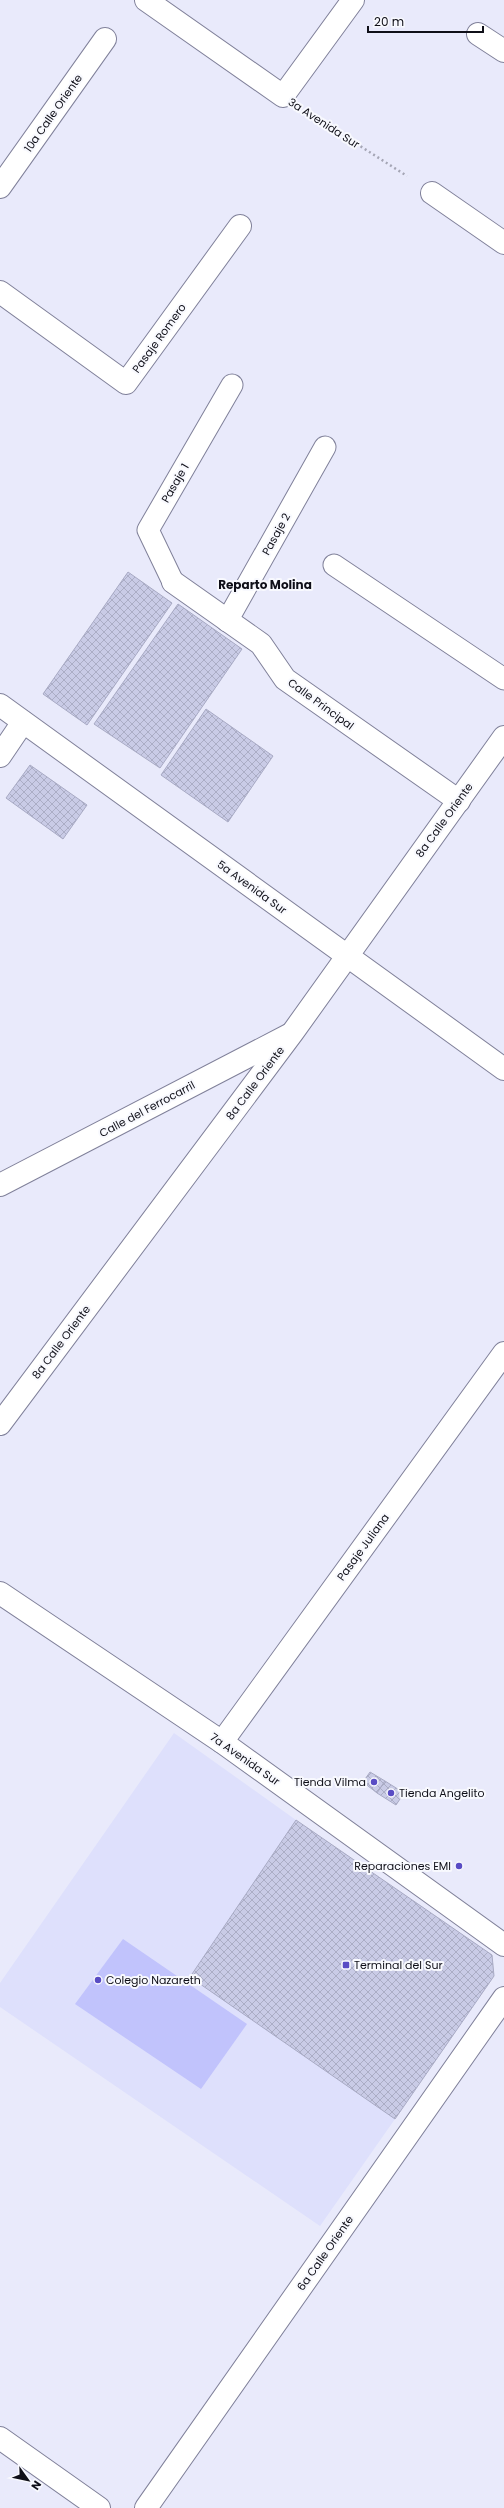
<svg xmlns="http://www.w3.org/2000/svg" width="504" height="2508" font-family="Poppins,sans-serif">
<style>
.built{fill:#dee0fc}
.pitch{fill:#c1c3fc}
.building{fill:url(#building-cross-hatch);stroke:#a8aac4}
.lines{fill:none;stroke-linecap:round;stroke-linejoin:round}
.lane-casing{stroke:#80819a;stroke-width:23}
.street-casing{stroke:#80819a;stroke-width:24}
.secondary-casing{stroke:#80819a;stroke-width:24}
.path{stroke:#a5a6b5;stroke-width:2.5;stroke-dasharray:2 3;stroke-linecap:butt}
.lane{stroke:#fff;stroke-width:21}
.street{stroke:#fff;stroke-width:22}
.secondary{stroke:#fff;stroke-width:22}
.poi-dot{fill:#594cc4;stroke:#f8f9fe;stroke-width:1.5}
.labels{text-anchor:middle;stroke-width:4;stroke-linejoin:round;paint-order:stroke}
.street-label{font-size:11px;fill:#0f0f18;stroke:#f8f9fe}
.poi-label{font-size:11px;fill:#0f0f18;stroke:#f8f9fe;text-anchor:start}
.neighbourhood-label{font-size:12px;font-weight:bold;fill:#0f0f18;stroke:#f8f9fe}
</style>
<defs>
<pattern id="building-cross-hatch" width="8" height="8" patternUnits="userSpaceOnUse"><rect width="8" height="8" fill="#c9cbe6"/><path d="M0 0l8 8M0 8l8-8" fill="none" stroke="#abadc5"/></pattern>
</defs>
<rect width="100%" height="100%" fill="#e9eafb"/>
<!-- built -->
<polygon class="built" points="174,1733 296,1820 191,1977 395,2119 320,2226 0,2007 0,1983"/>
<!-- pitch -->
<polygon class="pitch" points="123,1939 247,2024 201,2089 75,2004"/>
<!-- building -->
<g class="building">
<polygon points="128,572 172,603 87,725 43,694"/>
<polygon points="178,604 242,649 160,768 94,724"/>
<polygon points="206,709 273,756 228,822 161,775"/>
<polygon points="30,765 87,805 63,839 6,798"/>
<polygon points="370,1772 385,1781 377,1793 363,1782"/>
<polygon points="385,1781 404,1793 396,1805 377,1793"/>
<polygon points="296,1820 492,1955 494,1976 395,2119 190,1977"/>
</g>
<g class="lines">
<!-- lane casing -->
<g class="lane-casing">
<g id="lane">
<polyline points="334,565 504,679"/>
<polyline points="173,582 148,530 232,385"/>
<polyline points="227,621 325,447"/>
</g>
</g>
<!-- street casing -->
<g class="street-casing">
<g id="street">
<polyline points="146,0 283,96 353,0"/>
<polyline points="478,34 504,51"/>
<polyline points="0,187 105,39"/>
<polyline points="432,193 504,243"/>
<polyline points="0,292 126,383 240,226"/>
<polyline points="173,582 261,644 285,679 459,801"/>
<polyline points="0,756 23,722"/>
<polyline points="0,1185 289,1035"/>
<polyline points="0,1424 293,1032 504,737"/>
<polyline points="0,1593 222,1742 504,1945"/>
<polyline points="222,1742 504,1353"/>
<polyline points="0,2438 99,2508"/>
<polyline points="146,2508 504,1998"/>
</g>
</g>
<!-- secondary casing -->
<g class="secondary-casing">
<polyline id="secondary" points="0,705 504,1069"/>
</g>
<!-- path -->
<polyline class="path" points="310,114 407,176"/>
<!-- lane -->
<use href="#lane" class="lane"/>
<!-- street -->
<use href="#street" class="street"/>
<!-- secondary -->
<use href="#secondary" class="secondary"/>
</g>
<!-- markers -->
<g class="poi-dot">
<circle cx="374" cy="1782" r="4"/>
<circle cx="391" cy="1793" r="4"/>
<circle cx="459" cy="1866" r="4"/>
<rect x="342" y="1961" width="8" height="8" rx="2"/>
<circle cx="98" cy="1980" r="4"/>
</g>
<g class="labels">
<!-- street labels -->
<g class="street-label">
<text transform="translate(53 113) rotate(-55)" y="4">10a Calle Oriente</text>
<text transform="translate(324 123) rotate(33)" y="4">3a Avenida Sur</text>
<text transform="translate(159 338) rotate(-54)" y="4">Pasaje Romero</text>
<text transform="translate(175 483) rotate(-60)" y="4">Pasaje 1</text>
<text transform="translate(276 534) rotate(-61)" y="4">Pasaje 2</text>
<text transform="translate(321 704) rotate(36)" y="4">Calle Principal</text>
<text transform="translate(444 820) rotate(-54)" y="4">8a Calle Oriente</text>
<text transform="translate(252 887) rotate(36)" y="4">5a Avenida Sur</text>
<text transform="translate(255 1083) rotate(-53)" y="4">8a Calle Oriente</text>
<text transform="translate(147 1109) rotate(-28)" y="4">Calle del Ferrocarril</text>
<text transform="translate(61 1342) rotate(-53)" y="4">8a Calle Oriente</text>
<text transform="translate(363 1547) rotate(-54)" y="4">Pasaje Juliana</text>
<text transform="translate(245 1759) rotate(35)" y="4">7a Avenida Sur</text>
<text transform="translate(325 2253) rotate(-55)" y="4">6a Calle Oriente</text>
</g>
<!-- poi labels -->
<g class="poi-label">
<text x="366" y="1786" text-anchor="end">Tienda Vilma</text>
<text x="399" y="1797">Tienda Angelito</text>
<text x="451" y="1870" text-anchor="end">Reparaciones EMI</text>
<text x="354" y="1969">Terminal del Sur</text>
<text x="106" y="1984">Colegio Nazareth</text>
</g>
<!-- neighbourhood labels -->
<g class="neighbourhood-label">
<text x="265" y="589">Reparto Molina</text>
</g>
</g>
<!-- north arrow -->
<g transform="translate(28 2480) rotate(123)" stroke="#f8f9fe" stroke-width="3" paint-order="stroke">
<path d="M0-3L7 15L0 10L-7 15Z" fill="#0f0f18"/>
<text y="-6" font-size="11" font-weight="bold" text-anchor="middle" fill="#0f0f18">N</text>
</g>
<!-- scale -->
<path d="M368 26v6h115v-6" fill="none" stroke="#0f0f18" stroke-width="2"/>
<text x="374" y="26" font-size="12" fill="#0f0f18" stroke="#f8f9fe" stroke-width="3" paint-order="stroke">20 m</text>
</svg>
